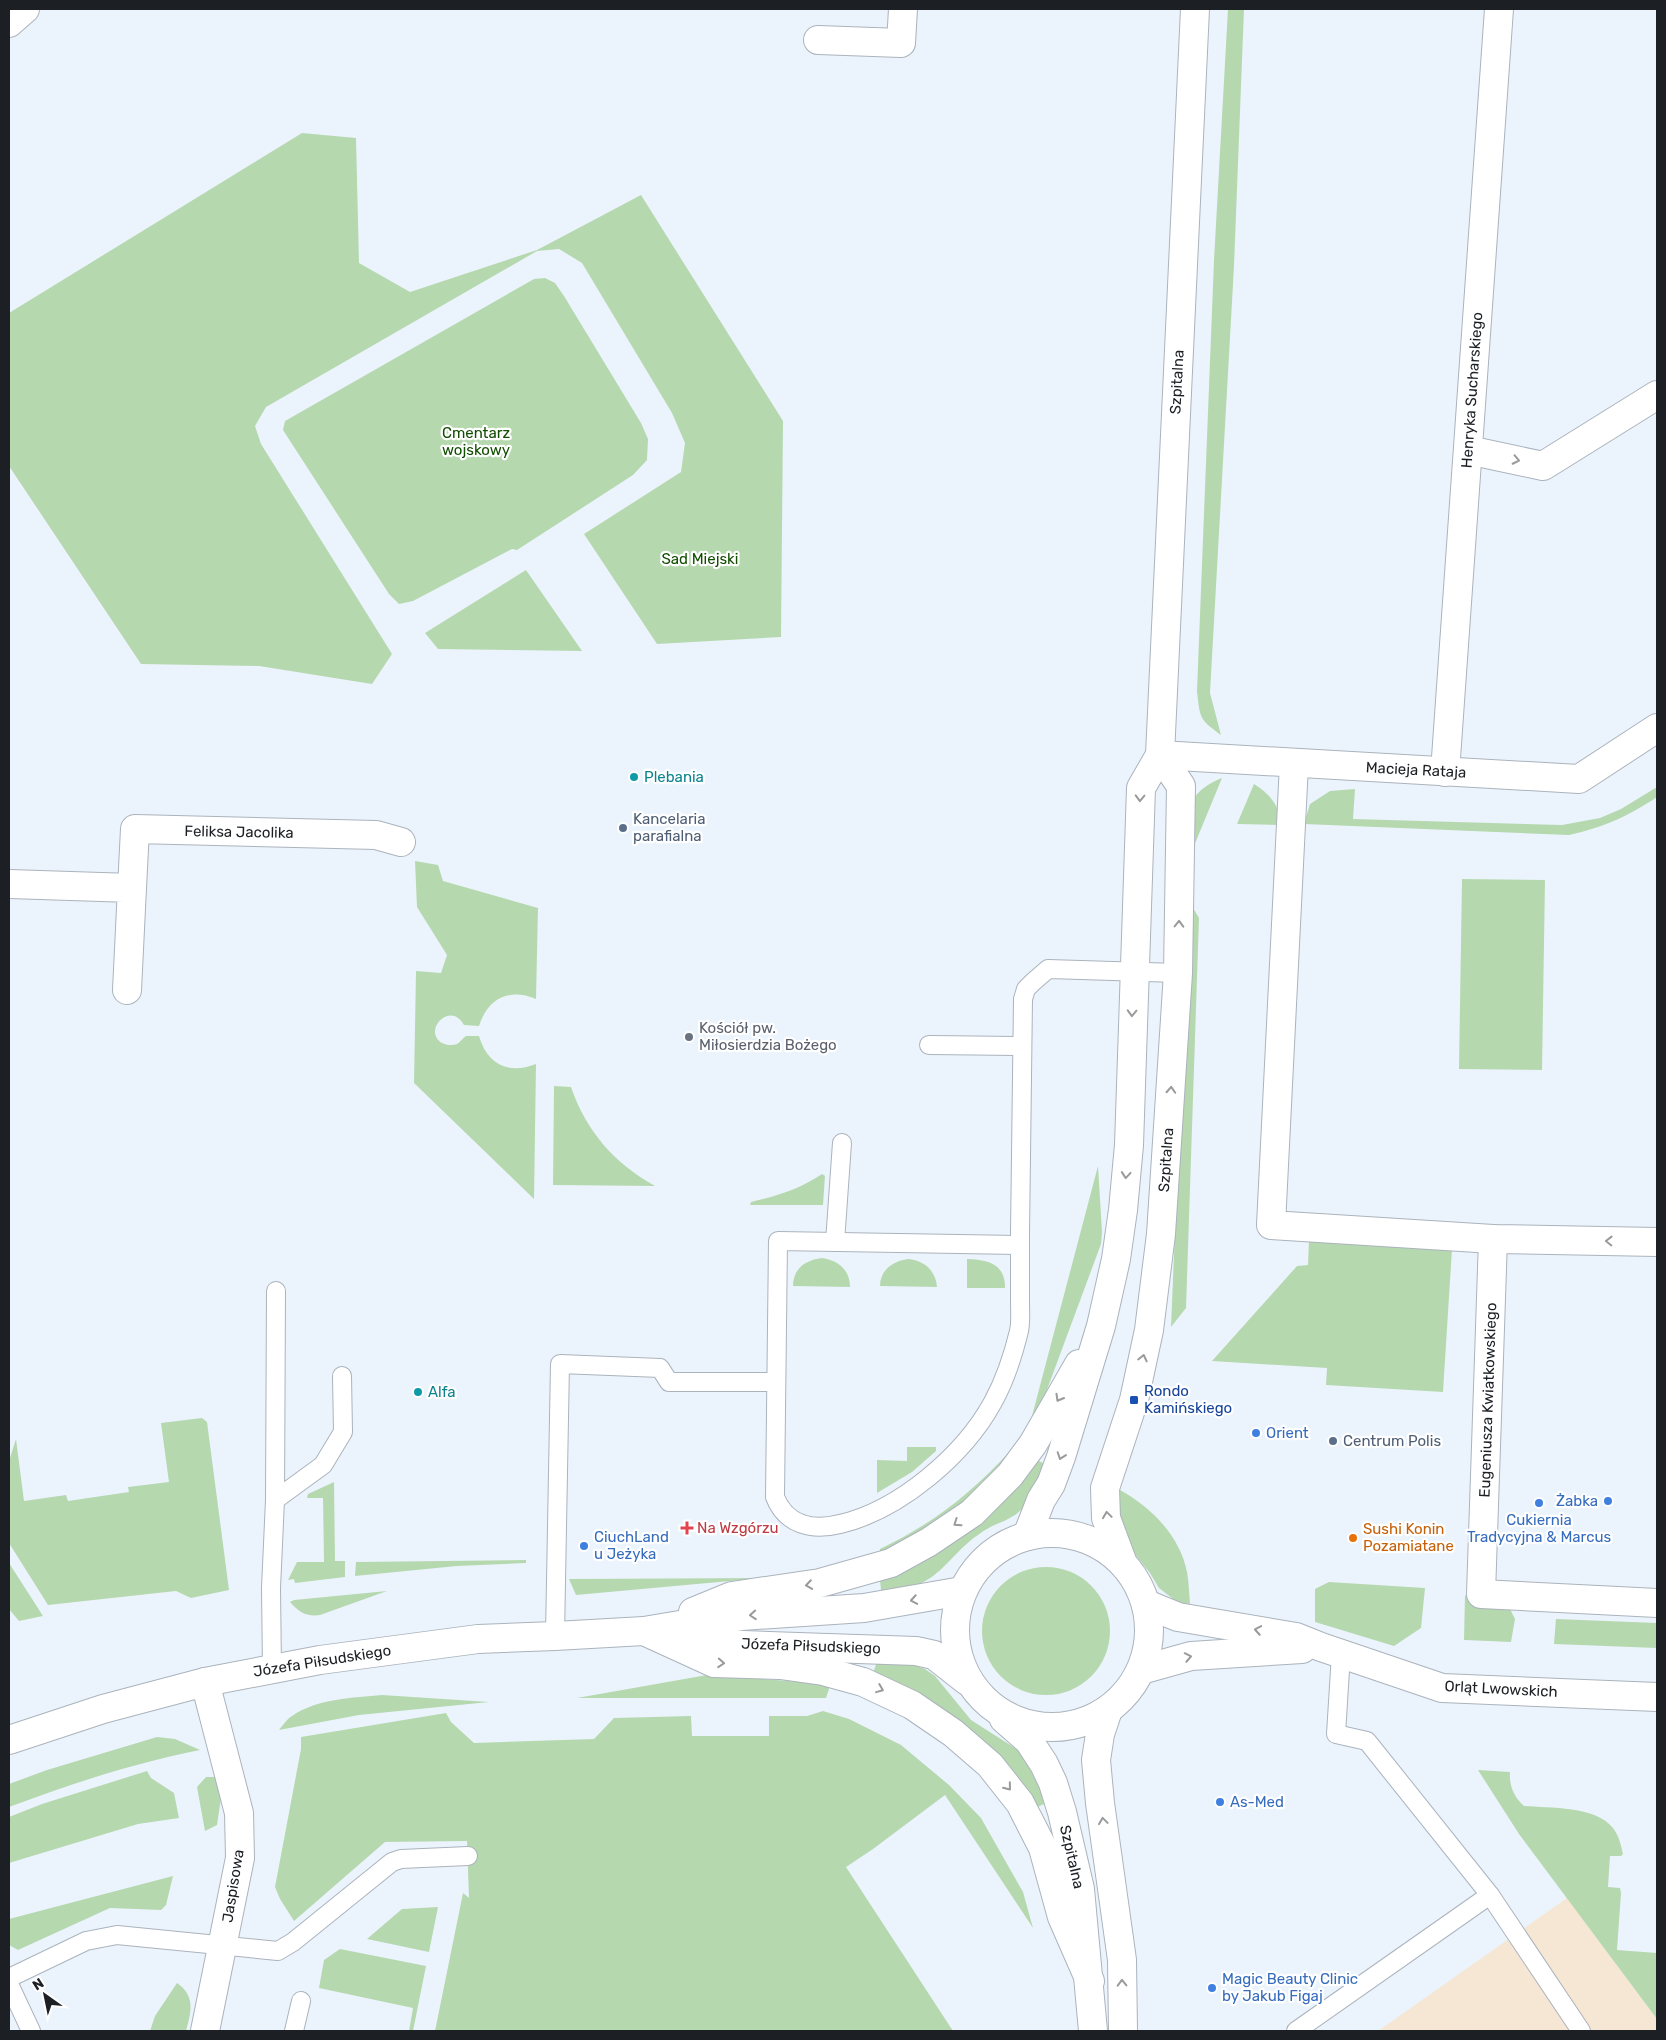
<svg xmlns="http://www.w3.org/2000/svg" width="1666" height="2040" font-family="Rubik,sans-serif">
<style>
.medical{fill:#f6e6d4}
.green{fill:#b6d8af}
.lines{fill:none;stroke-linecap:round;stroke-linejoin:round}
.service-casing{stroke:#abb3bc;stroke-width:20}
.minor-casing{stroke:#abb3bc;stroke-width:30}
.tertiary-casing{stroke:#abb3bc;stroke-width:30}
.service{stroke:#fff;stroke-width:18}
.minor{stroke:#fff;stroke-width:28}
.tertiary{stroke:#fff;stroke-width:28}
.oneway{stroke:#999a9c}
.culture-dot{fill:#0f9aa8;stroke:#fff;stroke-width:2}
.service-dot{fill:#5c6f8a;stroke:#fff;stroke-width:2}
.worship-dot{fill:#6b7280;stroke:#fff;stroke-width:2}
.transit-dot{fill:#1a4fb4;stroke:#fff;stroke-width:2}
.shop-dot{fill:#3f7fe0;stroke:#fff;stroke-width:2}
.health-dot{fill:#e0444e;stroke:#fff;stroke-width:2}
.food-dot{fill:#e8710a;stroke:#fff;stroke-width:2}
.labels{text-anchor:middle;stroke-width:4.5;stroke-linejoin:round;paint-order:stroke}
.street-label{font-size:15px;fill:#1c1f23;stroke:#fff}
.park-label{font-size:15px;fill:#114e00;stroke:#fff}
.culture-label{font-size:15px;fill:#0d838f;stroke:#fff;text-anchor:start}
.service-label{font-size:15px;fill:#4e5e75;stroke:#fff;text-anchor:start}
.worship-label{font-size:15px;fill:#5b616d;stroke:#fff;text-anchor:start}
.transit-label{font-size:15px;fill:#164399;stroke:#fff;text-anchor:start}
.shop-label{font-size:15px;fill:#366cbe;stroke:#fff;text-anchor:start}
.health-label{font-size:15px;fill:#be3a42;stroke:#fff;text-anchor:start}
.food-label{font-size:15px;fill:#c56008;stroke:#fff;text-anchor:start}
</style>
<rect width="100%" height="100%" fill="#ebf4fd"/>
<!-- medical -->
<polygon class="medical" points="1567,1898 1657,2019 1657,2031 1378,2031"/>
<!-- green -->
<g class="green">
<path d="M 1228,9 L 1244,9 L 1234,266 L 1210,693 L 1221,735 C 1199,719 1200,718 1197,691 L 1214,260 Z"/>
<polygon points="302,133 356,138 359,263 410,292 537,250 641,195 783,421 781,637 657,644 584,534 681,472 685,443 672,413 582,263 559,249 537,251 266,407 255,426 261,444 392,654 372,684 259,666 141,664 9,466 9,313"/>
<polygon points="545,278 555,283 564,296 641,423 648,439 647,460 633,475 517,550 512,549 413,601 399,604 389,594 283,430 285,421 534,279"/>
<polygon points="526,570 582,651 438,649 425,633"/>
<path d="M 1222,778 L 1189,858 C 1190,845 1189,814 1192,803 C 1196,791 1211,782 1222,778 Z"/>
<path d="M 1254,784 C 1270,794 1281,807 1280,825 L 1237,824 Z"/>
<path d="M 1657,787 L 1657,797 C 1627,817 1604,827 1569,835 L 1304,824 L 1310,804 L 1330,791 L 1355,789 L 1353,819 L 1562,825 L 1600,818 L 1621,809 Z"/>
<path d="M 415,861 L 438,865 L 443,881 L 538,908 L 536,999 C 509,988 488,998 479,1026 L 464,1025 C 450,1000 422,1031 442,1043 C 446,1045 452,1046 457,1044 C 460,1042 463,1038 466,1036 L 479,1036 C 487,1064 508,1075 536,1064 L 534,1199 L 414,1083 L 416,971 L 441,973 L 447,955 L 417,907 Z"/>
<polygon points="1462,879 1545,880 1542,1070 1459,1069"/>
<polygon points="1189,901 1199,918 1186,1308 1171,1327"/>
<path d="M 554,1086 L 571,1087 C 586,1131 614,1163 655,1186 L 553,1185 Z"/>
<polygon points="1098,1166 1102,1232 1101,1244 1045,1395 1035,1417 1032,1416"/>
<path d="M 822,1174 L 825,1176 L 823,1205 L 750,1205 L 751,1202 C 777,1196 800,1189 822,1174 Z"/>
<polygon points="1309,1240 1452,1249 1443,1392 1326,1385 1327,1368 1212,1361 1297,1266 1308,1265"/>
<path d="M 822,1258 C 838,1260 850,1270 850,1287 L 793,1286 C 793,1269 805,1260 822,1258 Z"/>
<path d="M 908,1259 C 924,1260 936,1271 937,1287 L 880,1286 C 880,1270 893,1261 908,1259 Z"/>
<path d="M 967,1259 C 988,1260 1005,1263 1005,1288 L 967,1288 Z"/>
<polygon points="202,1418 207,1422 229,1590 191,1598 176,1591 48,1605 9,1543 9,1461 16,1439 24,1501 66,1495 68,1501 129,1492 128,1487 169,1482 161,1423"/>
<polygon points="907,1447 936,1447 936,1451 912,1472 877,1493 877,1460 907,1461"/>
<path d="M 1010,1451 L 1014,1452 L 989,1481 L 954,1511 L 880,1555 L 880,1549 C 932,1524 971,1494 1010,1451 Z"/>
<path d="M 1037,1460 L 1047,1465 C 1040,1480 1035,1496 1023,1508 C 1013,1519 999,1522 987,1529 C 944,1554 942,1592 881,1590 L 880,1580 Z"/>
<polygon points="334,1482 335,1561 345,1561 345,1577 295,1583 294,1579 288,1580 297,1562 324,1562 323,1498 307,1498 308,1494"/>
<path d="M 1120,1490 C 1151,1507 1180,1536 1187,1572 C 1189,1583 1189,1593 1190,1604 L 1177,1602 L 1159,1588 L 1150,1573 L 1130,1548 L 1121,1527 L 1119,1499 Z"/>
<polygon points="526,1560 526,1563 457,1566 355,1576 356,1562"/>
<polygon points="9,1563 43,1616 19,1621 9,1609"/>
<circle cx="1046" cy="1631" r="64"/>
<polygon points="763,1578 576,1595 569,1579"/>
<polygon points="1329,1582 1425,1588 1421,1628 1394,1646 1315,1622 1315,1589"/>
<path d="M 387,1591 L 320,1615 C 306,1617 299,1612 290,1602 L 294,1600 Z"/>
<polygon points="1465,1595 1483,1608 1510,1609 1515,1619 1511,1642 1464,1640"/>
<polygon points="1556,1619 1657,1623 1657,1648 1554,1644"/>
<polygon points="877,1662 914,1665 925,1669 935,1676 971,1720 1018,1750 1027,1763 1041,1792 1044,1804 1035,1808 873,1673"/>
<polygon points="707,1675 828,1684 829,1689 826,1698 577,1698"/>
<path d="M 382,1695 L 489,1702 L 359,1715 L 279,1730 C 283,1725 287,1719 292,1716 C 318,1698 353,1698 382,1695 Z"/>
<polygon points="823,1711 849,1719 901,1745 949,1785 981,1818 1023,1892 1033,1928 945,1795 873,1849 846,1867 953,2031 435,2031 463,1893 469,1898 467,1841 385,1842 294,1921 280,1899 275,1887 301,1749 301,1737 446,1713 451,1722 474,1743 594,1739 614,1718 691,1716 692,1736 769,1736 769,1716 807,1716"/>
<path d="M 157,1737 L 175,1739 L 200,1750 C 134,1763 71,1784 9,1807 L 9,1784 L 47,1770 Z"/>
<path d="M 1478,1770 L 1510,1772 C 1509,1786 1514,1797 1524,1806 C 1550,1808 1596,1806 1613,1828 C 1619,1836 1621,1845 1623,1854 L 1621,1856 L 1610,1856 L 1608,1887 L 1620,1888 L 1621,1893 L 1617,1950 L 1657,1953 L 1657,2019 L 1519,1834 Z"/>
<polygon points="147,1771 151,1778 174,1793 179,1818 138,1824 9,1863 9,1817 42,1804"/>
<polygon points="206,1777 219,1777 221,1798 217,1825 205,1831 197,1787"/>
<polygon points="173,1876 166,1905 161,1910 110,1908 18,1950 9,1945 9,1919"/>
<polygon points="438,1907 429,1952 367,1939 402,1909"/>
<polygon points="340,1949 426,1966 413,2031 409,2031 413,2008 319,1988 324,1960"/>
<path d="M 177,1983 C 196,1996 191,2013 186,2031 L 150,2031 L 155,2016 Z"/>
</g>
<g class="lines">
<!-- service casing -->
<g class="service-casing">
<g id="service">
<polyline points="929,1045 1022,1046"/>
<polyline points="835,1242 842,1143"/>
<path d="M 1020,1245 L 778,1241 L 775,1497 C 786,1525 812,1531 840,1524 C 900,1510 964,1455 993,1402 C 1005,1380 1013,1356 1019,1331 C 1021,1322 1020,1311 1020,1301 C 1020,1278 1020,1256 1020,1233 C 1021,1155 1022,1077 1023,999 L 1026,989 L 1033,982 L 1048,969 L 1178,973"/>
<polyline points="275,1500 323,1465 343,1432 342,1376"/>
<polyline points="555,1636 560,1364 660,1368 669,1382 776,1382"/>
<polyline points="272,1669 271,1588 275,1500 276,1291"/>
<polyline points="1490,1895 1581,2031"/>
<polyline points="9,1978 86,1941 117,1935 278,1951 293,1942 392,1862 401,1859 468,1856"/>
<polyline points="9,1984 31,2031"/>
<polyline points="294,2031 301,2001"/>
<polyline points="1296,2031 1490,1895 1367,1741 1336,1734 1341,1654"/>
</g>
</g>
<!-- minor casing -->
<g class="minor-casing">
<g id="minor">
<polyline points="9,23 25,9"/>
<polyline points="818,40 901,43 903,9"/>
<polyline points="1468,450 1543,466 1657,395"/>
<polyline points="1160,755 1579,779 1657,728"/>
<polyline points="1294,764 1271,1225 1493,1239 1657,1242"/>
<polyline points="1445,772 1499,9"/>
<polyline points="9,884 132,888 127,990"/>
<polyline points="132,888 135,829 376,835 401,842"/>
<polyline points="1493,1239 1481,1594 1657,1603"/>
<polyline points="1146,1604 1178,1617 1296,1637 1321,1647 1442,1688 1657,1697"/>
<polyline points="1141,1670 1191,1656 1302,1649"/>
<polyline points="205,1682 239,1813 240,1858 205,2031"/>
</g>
</g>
<!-- tertiary casing -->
<g class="tertiary-casing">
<g id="tertiary">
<circle cx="1052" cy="1630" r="97"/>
<polyline points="1027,1536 1041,1500 1051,1484 1061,1457 1101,1326 1116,1259 1123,1210 1129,1145 1141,788 1160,755 1195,9"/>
<polyline points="1122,1561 1106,1518 1105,1488 1134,1400 1149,1330 1161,1234 1178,973 1181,786 1160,755"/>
<polyline points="693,1612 732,1596 820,1583 891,1563 929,1542 972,1513 1010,1475 1033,1444 1079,1364"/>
<polyline points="644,1631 714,1663 780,1665 823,1671 863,1682 912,1705 953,1733 990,1765 1020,1803 1043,1848 1062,1917 1090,1981"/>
<polyline points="676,1635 743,1645 916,1651 934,1655 967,1681"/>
<polyline points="1108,1710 1100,1734 1096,1760 1100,1803 1122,1960 1123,2031"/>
<polyline points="1004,1719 1029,1741 1044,1764 1053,1783 1062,1812 1080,1889 1093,2031"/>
<polyline points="9,1740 103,1709 205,1682 320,1660 478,1639 555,1636 644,1631 727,1617 864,1608 962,1591"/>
</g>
</g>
<!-- service -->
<use href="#service" class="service"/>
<!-- minor -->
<use href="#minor" class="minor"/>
<!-- tertiary -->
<use href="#tertiary" class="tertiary"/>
</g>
<!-- one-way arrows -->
<defs><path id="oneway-chevron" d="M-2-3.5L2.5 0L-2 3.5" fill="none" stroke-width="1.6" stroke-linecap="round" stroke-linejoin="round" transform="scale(1.25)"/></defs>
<g class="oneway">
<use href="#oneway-chevron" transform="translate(1516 460) rotate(12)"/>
<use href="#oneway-chevron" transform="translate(1140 798) rotate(92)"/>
<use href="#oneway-chevron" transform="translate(1179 924) rotate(-89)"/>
<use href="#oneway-chevron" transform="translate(1132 1013) rotate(92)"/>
<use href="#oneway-chevron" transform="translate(1171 1090) rotate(-87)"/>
<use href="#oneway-chevron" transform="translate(1126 1175) rotate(95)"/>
<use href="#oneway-chevron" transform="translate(1609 1241) rotate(-179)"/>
<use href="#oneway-chevron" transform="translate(1143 1358) rotate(-77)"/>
<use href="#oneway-chevron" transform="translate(1059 1398) rotate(120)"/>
<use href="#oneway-chevron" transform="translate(1061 1456) rotate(109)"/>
<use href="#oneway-chevron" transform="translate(1107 1515) rotate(-98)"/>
<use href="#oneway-chevron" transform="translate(957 1523) rotate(146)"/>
<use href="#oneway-chevron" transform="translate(809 1585) rotate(172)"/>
<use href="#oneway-chevron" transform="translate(914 1600) rotate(170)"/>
<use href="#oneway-chevron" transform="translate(753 1615) rotate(176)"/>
<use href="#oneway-chevron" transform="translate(1258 1630) rotate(-170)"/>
<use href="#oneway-chevron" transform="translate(1188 1657) rotate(-11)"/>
<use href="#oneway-chevron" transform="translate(721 1663) rotate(4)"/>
<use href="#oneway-chevron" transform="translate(880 1689) rotate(22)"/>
<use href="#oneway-chevron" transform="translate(1008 1787) rotate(51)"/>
<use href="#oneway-chevron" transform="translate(1103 1821) rotate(-98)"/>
<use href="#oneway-chevron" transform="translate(1122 1983) rotate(-91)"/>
</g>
<!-- markers -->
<g class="culture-dot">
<circle cx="634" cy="777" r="5"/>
<circle cx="418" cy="1392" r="5"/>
</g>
<g class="service-dot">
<circle cx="623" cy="828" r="5"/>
<circle cx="1333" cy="1441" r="5"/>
</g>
<circle class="worship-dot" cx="689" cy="1037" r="5"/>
<rect class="transit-dot" x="1129" y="1395" width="10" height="10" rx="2.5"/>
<g class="shop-dot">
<circle cx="1256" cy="1433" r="5"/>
<circle cx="1608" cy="1501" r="5"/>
<circle cx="1539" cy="1503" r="5"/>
<circle cx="584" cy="1546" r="5"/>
<circle cx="1220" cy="1802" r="5"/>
<circle cx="1212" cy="1988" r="5"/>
</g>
<path class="health-dot" d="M684.5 1520.5h5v5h5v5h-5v5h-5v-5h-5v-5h5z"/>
<circle class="food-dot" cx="1353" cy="1538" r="5"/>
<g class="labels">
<!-- street labels -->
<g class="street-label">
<text transform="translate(1177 382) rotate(-87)" y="5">Szpitalna</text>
<text transform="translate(1472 390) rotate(-86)" y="5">Henryka Sucharskiego</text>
<text transform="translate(1416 770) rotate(3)" y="5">Macieja Rataja</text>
<text transform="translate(239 832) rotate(1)" y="5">Feliksa Jacolika</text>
<text transform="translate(1166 1160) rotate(-86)" y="5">Szpitalna</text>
<text transform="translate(1488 1400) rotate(-88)" y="5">Eugeniusza Kwiatkowskiego</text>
<text transform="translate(811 1646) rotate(2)" y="5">Józefa Piłsudskiego</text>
<text transform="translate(322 1661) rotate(-9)" y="5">Józefa Piłsudskiego</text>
<text transform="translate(1501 1689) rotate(3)" y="5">Orląt Lwowskich</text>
<text transform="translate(1072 1857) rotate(77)" y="5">Szpitalna</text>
<text transform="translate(233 1886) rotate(-81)" y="5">Jaspisowa</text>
</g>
<!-- park labels -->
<g class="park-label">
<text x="476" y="438">Cmentarz<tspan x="476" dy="17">wojskowy</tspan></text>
<text x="700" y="564">Sad Miejski</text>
</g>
<!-- culture labels -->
<g class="culture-label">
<text x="644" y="782">Plebania</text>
<text x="428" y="1397">Alfa</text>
</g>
<!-- service labels -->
<g class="service-label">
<text x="633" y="824">Kancelaria<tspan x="633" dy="17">parafialna</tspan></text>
<text x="1343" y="1446">Centrum Polis</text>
</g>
<!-- worship labels -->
<g class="worship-label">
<text x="699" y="1033">Kościół pw.<tspan x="699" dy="17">Miłosierdzia Bożego</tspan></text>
</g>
<!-- transit labels -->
<g class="transit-label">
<text x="1144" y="1396">Rondo<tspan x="1144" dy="17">Kamińskiego</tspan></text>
</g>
<!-- shop labels -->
<g class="shop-label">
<text x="1266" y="1438">Orient</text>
<text x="1598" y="1506" text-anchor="end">Żabka</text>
<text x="1539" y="1525" text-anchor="middle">Cukiernia<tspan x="1539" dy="17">Tradycyjna &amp; Marcus</tspan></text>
<text x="594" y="1542">CiuchLand<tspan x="594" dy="17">u Jeżyka</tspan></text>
<text x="1230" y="1807">As-Med</text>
<text x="1222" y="1984">Magic Beauty Clinic<tspan x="1222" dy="17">by Jakub Figaj</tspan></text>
</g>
<!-- health labels -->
<g class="health-label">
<text x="697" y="1533">Na Wzgórzu</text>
</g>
<!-- food labels -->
<g class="food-label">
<text x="1363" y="1534">Sushi Konin<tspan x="1363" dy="17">Pozamiatane</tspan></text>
</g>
</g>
<!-- border -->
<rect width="1666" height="2040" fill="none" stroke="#1c1f23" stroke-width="20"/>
<!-- north arrow -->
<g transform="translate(45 1995) rotate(327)" stroke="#ffffff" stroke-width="4" paint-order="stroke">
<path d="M0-4L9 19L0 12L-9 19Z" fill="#1c1f23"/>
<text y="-8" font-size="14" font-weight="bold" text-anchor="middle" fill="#1c1f23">N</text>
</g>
</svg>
